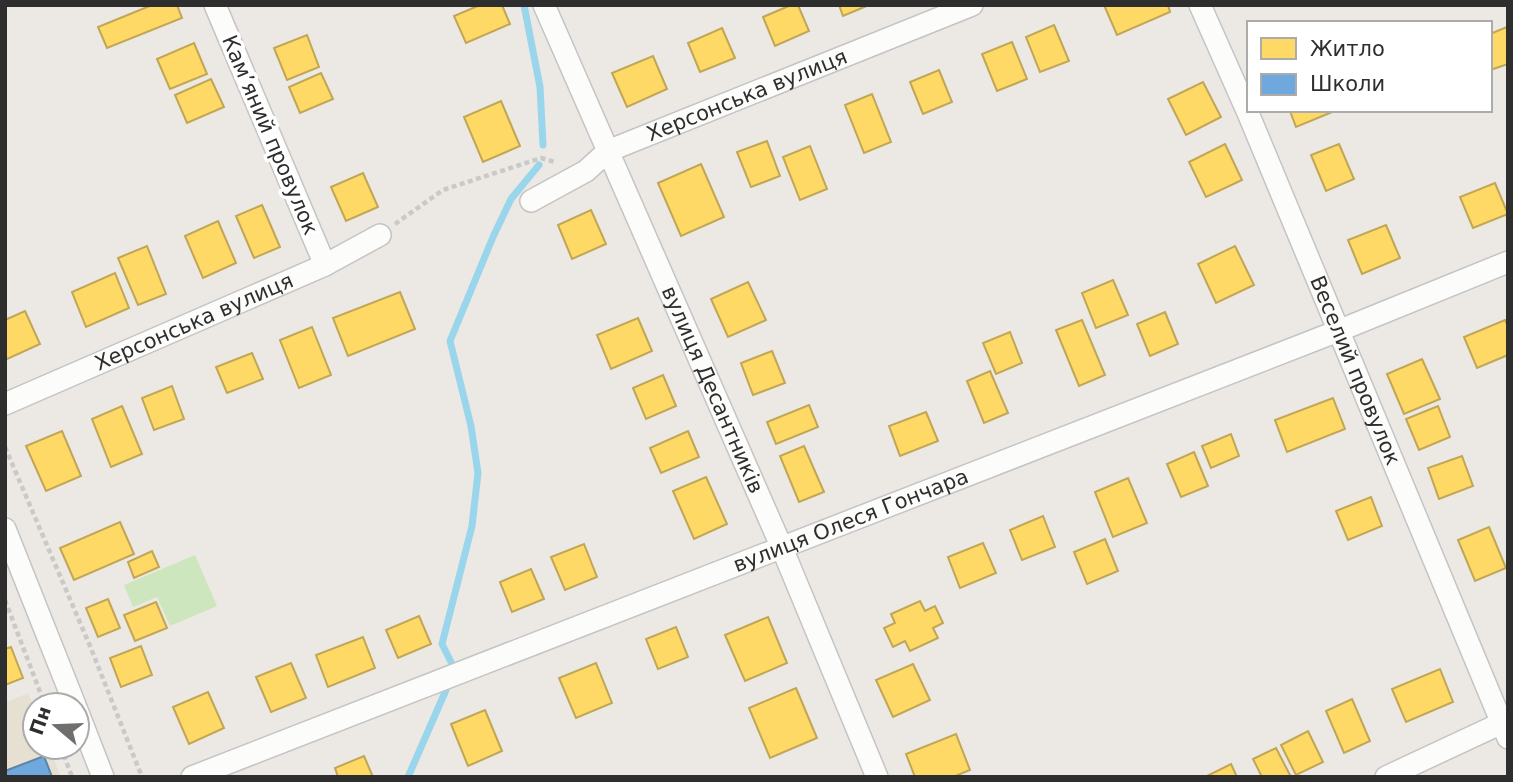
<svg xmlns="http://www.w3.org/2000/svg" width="1513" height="782" font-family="'DejaVu Sans',sans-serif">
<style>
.education{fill:#e6e0d3}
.green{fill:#cee6be}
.homes{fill:#ffd966;stroke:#c0a655;stroke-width:2}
.schools{fill:#6fa8dc;stroke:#5c83a8;stroke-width:2}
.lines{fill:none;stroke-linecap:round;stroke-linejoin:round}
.stream{stroke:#99d6ec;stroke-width:7}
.minor-casing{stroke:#c5c4c5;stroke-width:24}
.path{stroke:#c9c9c8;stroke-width:4.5;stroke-dasharray:5 3.5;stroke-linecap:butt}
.minor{stroke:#fcfcfb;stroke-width:21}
.labels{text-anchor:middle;stroke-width:7;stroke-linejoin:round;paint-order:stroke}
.street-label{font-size:21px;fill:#2e2e2e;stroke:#fff}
</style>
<rect width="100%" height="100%" fill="#ece8e4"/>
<!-- education -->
<polygon class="education" points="28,693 35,711 35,747 49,747 61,777 5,777 5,703"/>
<!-- green -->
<polygon class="green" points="195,555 217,606 170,626 157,597 133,607 124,585"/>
<!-- homes -->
<g class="homes">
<polygon points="152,5 177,5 182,18 107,48 98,27"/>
<polygon points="480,5 502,5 510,24 466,43 454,16"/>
<polygon points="791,5 798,5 809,31 775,46 763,17"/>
<polygon points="839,5 869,5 843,16"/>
<polygon points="1104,5 1168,5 1170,12 1117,35"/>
<polygon points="1054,25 1069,61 1040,72 1026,37"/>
<polygon points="1507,27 1508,64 1490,70 1490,34"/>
<polygon points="722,28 735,58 700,72 688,43"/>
<polygon points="307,35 319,67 287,80 274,48"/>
<polygon points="1012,42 1027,79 997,91 982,54"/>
<polygon points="194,43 207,74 170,89 157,59"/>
<polygon points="653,56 667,89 627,107 612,73"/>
<polygon points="939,70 952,102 923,114 910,82"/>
<polygon points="321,73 333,99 300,113 289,87"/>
<polygon points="211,79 224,107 187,123 175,95"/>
<polygon points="1203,82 1221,117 1186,135 1168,99"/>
<polygon points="872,94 891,142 864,153 845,105"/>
<polygon points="501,101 520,146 483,162 464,117"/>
<polygon points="1292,110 1337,110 1296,127 1290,111"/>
<polygon points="767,141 780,176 751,187 737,152"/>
<polygon points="1225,144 1242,180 1206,197 1189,162"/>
<polygon points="1339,144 1354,179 1326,191 1311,155"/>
<polygon points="810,146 827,189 800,200 783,157"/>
<polygon points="701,164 724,217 681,236 658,183"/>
<polygon points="363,173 378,207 346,221 331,187"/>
<polygon points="1495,183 1508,214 1473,228 1460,197"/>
<polygon points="262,205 280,247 254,258 236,216"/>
<polygon points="591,210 606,244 572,259 558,225"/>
<polygon points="218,221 236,263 203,278 185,236"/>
<polygon points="1386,225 1400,258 1362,274 1348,240"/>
<polygon points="147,246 166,294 138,305 118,258"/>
<polygon points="1235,246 1254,285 1216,303 1198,264"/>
<polygon points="115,273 129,308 86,327 72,292"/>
<polygon points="1113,280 1128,315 1096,328 1082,293"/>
<polygon points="748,282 766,320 728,337 711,299"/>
<polygon points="400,292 415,329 348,356 333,318"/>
<polygon points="25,311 40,344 5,360 5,320"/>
<polygon points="1165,312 1178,344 1150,356 1137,324"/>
<polygon points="638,318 652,351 611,369 597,335"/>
<polygon points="1082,320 1105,375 1079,386 1056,330"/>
<polygon points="1505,320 1508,326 1508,355 1477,368 1464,337"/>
<polygon points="312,327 331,375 299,388 280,340"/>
<polygon points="1010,332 1022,363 996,374 983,343"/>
<polygon points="772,351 785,383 753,395 741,363"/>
<polygon points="252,353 263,379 227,393 216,367"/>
<polygon points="1422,359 1440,399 1404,414 1387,374"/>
<polygon points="990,371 1008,413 984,423 967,381"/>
<polygon points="663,375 676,406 646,419 633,388"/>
<polygon points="172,386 184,419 154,430 142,398"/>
<polygon points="1333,398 1345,429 1287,452 1275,420"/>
<polygon points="809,405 818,427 776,444 767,422"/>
<polygon points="122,406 142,454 111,467 92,419"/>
<polygon points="1438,406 1450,437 1419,450 1406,419"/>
<polygon points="926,412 938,441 900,456 889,426"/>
<polygon points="62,431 81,476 46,491 26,446"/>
<polygon points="688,431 699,457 661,473 650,448"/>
<polygon points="1231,434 1239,456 1211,468 1202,446"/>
<polygon points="804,446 824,492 799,502 780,456"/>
<polygon points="1194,452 1208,486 1181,497 1167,464"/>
<polygon points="1462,456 1473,486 1439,499 1428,468"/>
<polygon points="706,477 727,524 694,539 673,491"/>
<polygon points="1128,478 1147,523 1113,537 1095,492"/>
<polygon points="1371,497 1382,526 1348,540 1336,511"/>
<polygon points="1043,516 1055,547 1022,560 1010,530"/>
<polygon points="120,522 134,554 74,580 60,548"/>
<polygon points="1489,527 1506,568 1475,581 1458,540"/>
<polygon points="1105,539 1118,571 1087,584 1074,552"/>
<polygon points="983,543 996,573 960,588 948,557"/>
<polygon points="584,544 597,577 565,590 551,557"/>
<polygon points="152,551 159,567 134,578 128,562"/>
<polygon points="531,569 544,599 512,612 500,582"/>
<polygon points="108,599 120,628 98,637 86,608"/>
<polygon points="920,601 925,611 935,606 943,623 933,628 938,638 910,651 905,641 893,647 884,628 895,623 891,614"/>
<polygon points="156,602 167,628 135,641 124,615"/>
<polygon points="419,616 431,644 398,658 386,630"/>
<polygon points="768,617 787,663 745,681 725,635"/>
<polygon points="676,627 688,657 658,669 646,639"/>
<polygon points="363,637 375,668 328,687 316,655"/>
<polygon points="141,646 152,675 121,687 110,658"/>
<polygon points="11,647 23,678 5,685 5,649"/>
<polygon points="291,663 306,698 271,712 256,677"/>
<polygon points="596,663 612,703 576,718 559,678"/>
<polygon points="913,664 930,700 893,717 876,680"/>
<polygon points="1440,669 1453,702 1406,722 1392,689"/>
<polygon points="796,688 817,738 770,758 749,708"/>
<polygon points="208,692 224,728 189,744 173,707"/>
<polygon points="1352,699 1370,741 1344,753 1326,711"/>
<polygon points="485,710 502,751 468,766 451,724"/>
<polygon points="1308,731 1323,762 1296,775 1281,745"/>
<polygon points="956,734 970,770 953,777 915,777 906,754"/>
<polygon points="1276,748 1291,777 1262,777 1253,759"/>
<polygon points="364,756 373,777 338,777 335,768"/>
<polygon points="1231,764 1237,777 1205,777"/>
</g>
<!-- schools -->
<polygon class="schools" points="44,756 52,777 5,777 5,771"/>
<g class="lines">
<!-- stream -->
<g class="stream">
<polyline points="524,5 540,87 543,145"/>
<polyline points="451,662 442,644 472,526 478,473 471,426 450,341 493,237 511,199 539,165"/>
<polyline points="408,777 446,690"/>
</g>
<!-- minor casing -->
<g class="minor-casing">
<g id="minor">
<polyline points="215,5 325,265"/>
<path id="s1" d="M 544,5 L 782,548 L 877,777"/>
<path id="s2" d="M 1200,5 L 1248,113 L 1508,738"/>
<path id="s3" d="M 531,201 L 586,171 L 608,151 L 972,5"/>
<path id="s4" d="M 5,404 L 325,265 L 380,235"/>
<polyline points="5,529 75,705"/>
<polyline points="77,710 103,777"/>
<path id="s5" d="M 192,777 L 1338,331 L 1508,262"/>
<polyline points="1386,777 1508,720"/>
</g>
</g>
<!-- path -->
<g class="path">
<polyline points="395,224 443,190 541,158 555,162"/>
<polyline points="5,447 90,646 142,777"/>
<polyline points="5,600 45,705"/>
<polyline points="61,747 72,777"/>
</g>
<!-- minor -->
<use href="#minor" class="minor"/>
</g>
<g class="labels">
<!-- street labels -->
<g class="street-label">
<text dy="7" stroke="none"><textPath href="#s3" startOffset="242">Херсонська вулиця</textPath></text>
<text transform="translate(270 135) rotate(67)" y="7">Камʼяний провулок</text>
<text dy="7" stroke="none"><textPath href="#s4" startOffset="206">Херсонська вулиця</textPath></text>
<text dy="7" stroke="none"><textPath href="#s2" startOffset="397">Веселий провулок</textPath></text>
<text dy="7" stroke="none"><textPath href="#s1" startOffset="420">вулиця Десантників</textPath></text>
<text dy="7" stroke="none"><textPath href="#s5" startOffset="707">вулиця Олеся Гончара</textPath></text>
</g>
</g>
<!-- border -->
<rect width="1513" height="782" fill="none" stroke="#2e2e2e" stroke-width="14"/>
<!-- legend -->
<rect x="1247" y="21" width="245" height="91" fill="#ffffff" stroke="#ababab" stroke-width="2"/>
<rect x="1261" y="38" width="35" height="21" fill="#ffd966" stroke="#ababab" stroke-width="2"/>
<text x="1310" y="56" font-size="21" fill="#2e2e2e">Житло</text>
<rect x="1261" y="74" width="35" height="21" fill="#6fa8dc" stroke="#ababab" stroke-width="2"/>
<text x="1310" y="91" font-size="21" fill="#2e2e2e">Школи</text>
<!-- north arrow -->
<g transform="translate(56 726) rotate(289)"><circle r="33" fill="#ffffff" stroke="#ababab" stroke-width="2"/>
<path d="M0-5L12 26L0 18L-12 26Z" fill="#706f6e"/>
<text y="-10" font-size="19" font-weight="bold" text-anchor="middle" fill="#2e2e2e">Пн</text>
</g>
</svg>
